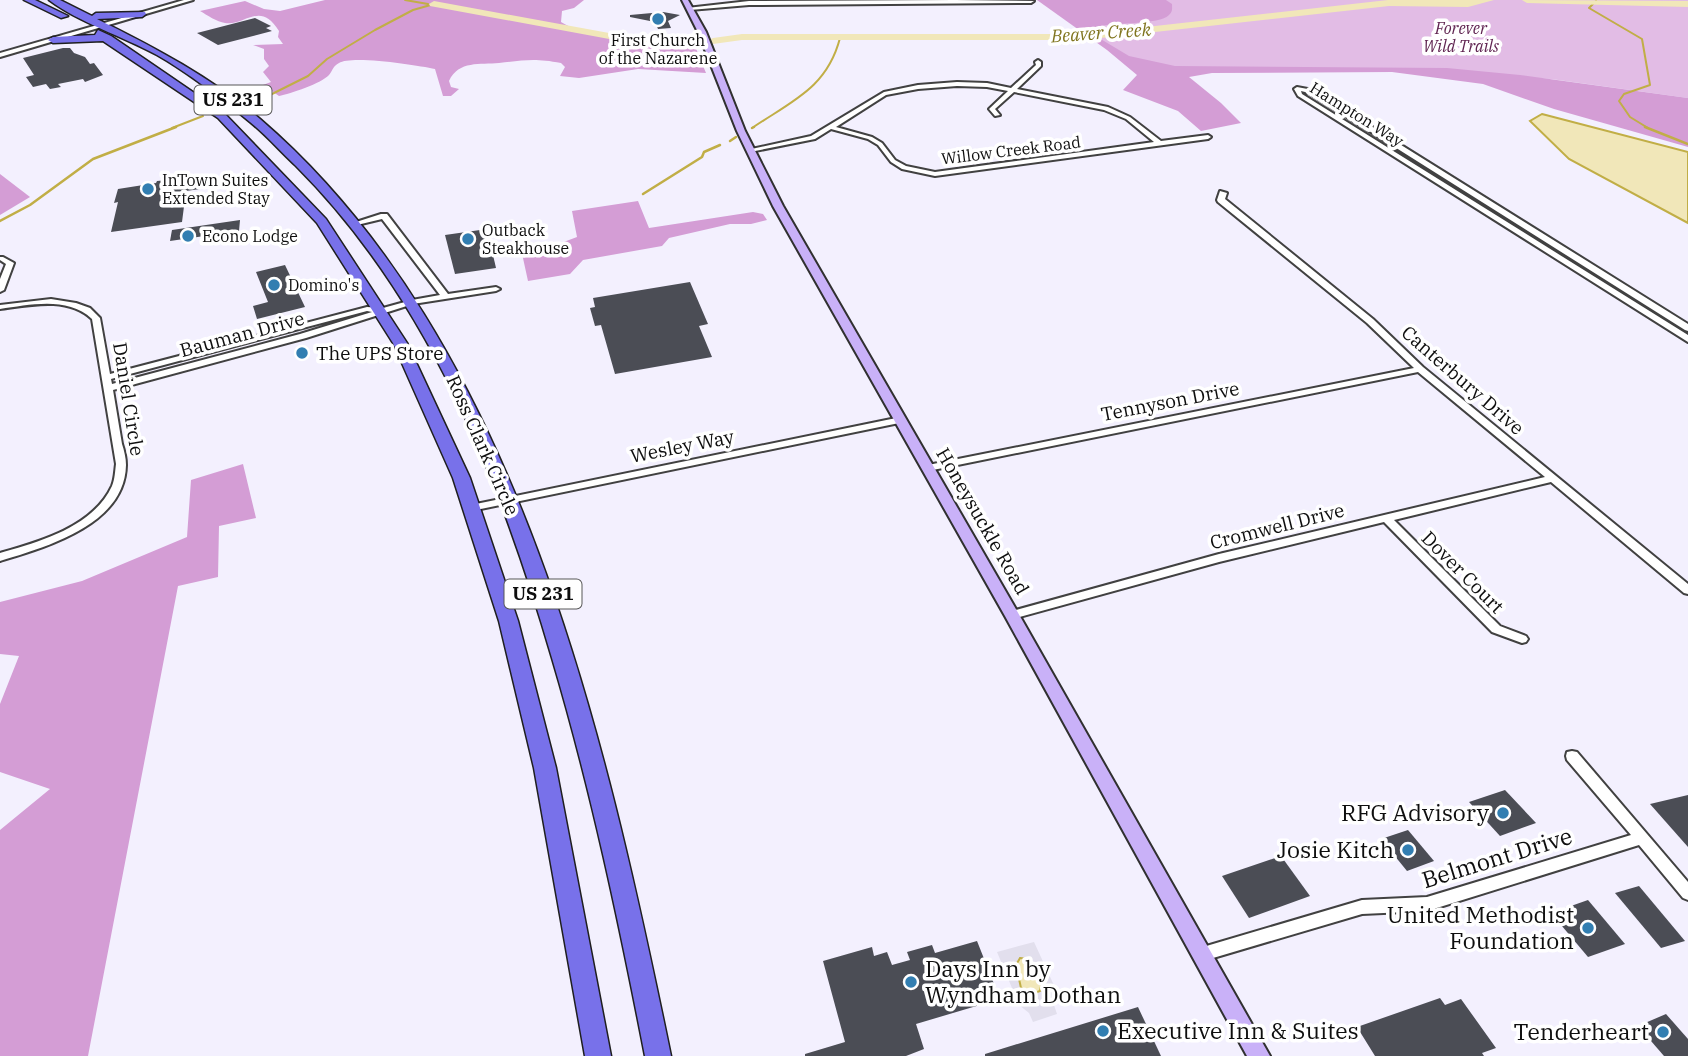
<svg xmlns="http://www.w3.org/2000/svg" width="1688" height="1056" font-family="'IBM Plex Serif',serif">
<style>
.green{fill:#e2bce5}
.forest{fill:#d49dd5}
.plaza{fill:#e2dfed}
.water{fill:#f1e7b9;stroke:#c1ae46;stroke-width:2}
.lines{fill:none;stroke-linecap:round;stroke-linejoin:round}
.stream-far1{stroke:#c1ae46;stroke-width:2}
.stream{stroke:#c1ae46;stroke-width:2.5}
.river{fill:#f1e7b9;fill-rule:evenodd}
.building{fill:#4b4d55}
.minor-casing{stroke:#414141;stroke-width:4}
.tertiary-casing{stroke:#414141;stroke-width:4}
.secondary-casing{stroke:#303030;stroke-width:4}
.trunk-casing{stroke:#1f1f1f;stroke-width:3}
.minor{fill:#fff;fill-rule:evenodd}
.tertiary{fill:#fff;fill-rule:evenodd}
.secondary{fill:#c9b1f8;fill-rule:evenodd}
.trunk{fill:#7871ea;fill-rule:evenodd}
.poi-dot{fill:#327eb1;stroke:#fff;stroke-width:2.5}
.labels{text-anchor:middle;stroke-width:7;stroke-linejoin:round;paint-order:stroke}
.far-park-label{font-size:16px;font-style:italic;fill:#602451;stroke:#fff}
.far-poi-label{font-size:16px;fill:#0e0e0e;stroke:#fff;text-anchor:start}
.far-street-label{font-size:16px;fill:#0e0e0e;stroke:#fff}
.far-water-label{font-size:18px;font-style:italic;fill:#80751f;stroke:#fff}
.shield{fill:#fff;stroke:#565656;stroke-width:2}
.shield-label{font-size:18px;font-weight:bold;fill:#0e0e0e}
.street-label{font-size:19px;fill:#0e0e0e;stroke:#fff}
.poi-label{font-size:19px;fill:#0e0e0e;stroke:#fff;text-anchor:start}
.near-poi-label{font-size:23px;fill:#0e0e0e;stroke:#fff;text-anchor:end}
.near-street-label{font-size:23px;fill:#0e0e0e;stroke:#fff}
</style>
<rect width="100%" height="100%" fill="#f3f0fe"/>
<!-- green -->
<polygon class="green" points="1042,0 1688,0 1688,98 1551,79 1367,70 1141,71"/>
<!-- forest -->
<g class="forest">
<path d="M 325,0 L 584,0 L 574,8 L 562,11 L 561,22 C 592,42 658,32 695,46 L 706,73 L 638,69 L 579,78 L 560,76 L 565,67 L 561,63 C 535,58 525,60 499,63 C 480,65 459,60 449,81 L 451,87 L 459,89 L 451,96 L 443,96 L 435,69 C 417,65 351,55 339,63 C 333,66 333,70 329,75 C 322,83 290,94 279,96 L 263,85 L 271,82 L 263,72 L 269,66 L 264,59 L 264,49 L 253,45 L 283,44 L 278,37 L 279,31 C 260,0 246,26 225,23 C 217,22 207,15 200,11 L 245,1 L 264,9 L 280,11 Z"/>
<path d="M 1037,0 L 1166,0 L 1172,4 C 1172,9 1173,11 1169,15 C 1160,25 1111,22 1095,27 L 1094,35 L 1129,56 L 1175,66 L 1447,68 L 1520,75 L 1688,98 L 1688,147 L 1554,109 L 1483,84 L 1392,72 L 1212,73 L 1189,77 L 1221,103 L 1241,123 L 1201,131 L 1178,111 L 1123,90 L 1137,75 L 1107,50 Z"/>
<polygon points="0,174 30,197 0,215"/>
<polygon points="638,201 649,228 753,212 763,214 767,220 751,224 730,224 669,238 662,246 583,260 570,274 528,281 521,249 561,243 577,237 572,211"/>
<polygon points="243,464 256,518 219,526 218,577 178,586 88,1056 0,1056 0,830 50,789 0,772 0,704 19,656 0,654 0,602 82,581 187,537 191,480"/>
</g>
<!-- plaza -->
<polygon class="plaza" points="1034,942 1058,994 1054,1005 1057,1014 1033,1022 1029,1013 1019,1005 997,952"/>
<!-- water -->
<g class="water">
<polygon points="1542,114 1688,152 1688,223 1569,159 1530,121"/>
<polygon points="1020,958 1028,959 1043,977 1040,991 1032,994 1021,988 1016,965"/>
</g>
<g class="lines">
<!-- stream-far1 -->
<g class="stream-far1">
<polyline points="405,0 428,4"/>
<polyline points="1596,1 1589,8 1642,39 1650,85 1624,94 1619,101 1630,117 1648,128"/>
<polyline points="256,102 308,76 327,59 375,30 413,10 434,4"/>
<polyline points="172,128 203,116"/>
<path d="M 752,128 C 792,101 827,88 840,38"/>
</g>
<!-- stream -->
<g class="stream">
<polyline points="1645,127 1688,144"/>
<polyline points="752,128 754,127"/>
<polyline points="730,141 736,137"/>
<polyline points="643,194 702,157 704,152 720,145"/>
<polyline points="0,221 30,205 93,159 176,127"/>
</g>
<!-- river -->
<g class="river">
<polygon points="1388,0 1494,0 1468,7 1389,6 1083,40 742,40 713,44 707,41 713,38 742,34 1083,34"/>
<polygon points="1522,0 1688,1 1688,7 1527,3"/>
<polygon points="434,1 620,35 698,40 704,43 698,46 620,41 430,6 429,4"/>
</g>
</g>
<!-- building -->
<g class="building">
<polygon points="663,12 680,15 668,21 671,28 658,29 655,22 630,17 630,15"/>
<polygon points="255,18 271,26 266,28 272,31 218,45 197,33"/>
<polygon points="63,48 70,48 74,53 85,57 90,64 94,63 103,75 85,82 83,79 58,84 61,87 50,89 46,84 33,87 26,77 34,75 23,58"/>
<polygon points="210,176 207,188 186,191 182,222 111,232 118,202 114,203 118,189 156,183 157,181"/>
<polygon points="240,220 239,231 170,241 172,230"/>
<polygon points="487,229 496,268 455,274 445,235"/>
<polygon points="285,265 305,307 257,319 253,306 268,302 256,272"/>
<polygon points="690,282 708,324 699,326 712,357 615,374 601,325 595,326 590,308 595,307 593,298"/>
<polygon points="1505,790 1536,823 1500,836 1469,802"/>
<polygon points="1688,795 1688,847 1650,804"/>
<polygon points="1408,830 1434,861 1407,871 1381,839"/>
<polygon points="1281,856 1310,896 1249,918 1222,876"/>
<polygon points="1639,886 1685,941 1661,948 1615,893"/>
<polygon points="1588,900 1625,944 1588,957 1551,913"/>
<polygon points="977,941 1000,999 916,1024 924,1049 906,1056 805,1056 805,1054 845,1042 823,961 872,947 874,956 887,952 892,965 910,960 907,952 932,945 935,953"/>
<polygon points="1440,998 1445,1005 1461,999 1496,1048 1482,1053 1484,1056 1375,1056 1357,1027"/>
<polygon points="1138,1007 1161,1056 985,1056 985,1054"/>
<polygon points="1666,1014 1688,1039 1688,1056 1664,1056 1638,1026"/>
</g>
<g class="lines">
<!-- minor casing -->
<g class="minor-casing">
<g id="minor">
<polygon points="955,0 1034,1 1031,3 749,5 690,10 687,8 749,1"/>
<path d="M 1038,60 L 1041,62 L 1041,66 L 1017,89 L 1108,107 L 1130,117 L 1161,141 L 1208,135 L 1211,137 L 1208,139 L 935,176 L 902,169 L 891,162 L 878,145 L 868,139 L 831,129 L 815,139 L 750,152 L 747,150 L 811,136 L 884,92 L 918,85 L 957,82 L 987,83 L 1011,88 L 1036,65 L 1035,62 ZM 957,86 L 987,87 L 1008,91 L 989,109 L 995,116 L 1000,115 L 995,109 L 1014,92 L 1104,110 L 1126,119 L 1154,142 L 935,172 L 906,166 L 895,160 L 882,143 L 872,137 L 836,127 L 886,95 L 918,89 Z"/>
<polygon points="1297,87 1313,90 1688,324 1688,331 1685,330 1309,93 1301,91 1302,94 1688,335 1688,342 1298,96 1294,89"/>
<polygon points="1220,191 1227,193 1225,199 1373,319 1423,367 1688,584 1688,594 1684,593 1551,482 1394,520 1500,626 1526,636 1528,639 1526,642 1522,643 1492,632 1384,522 1219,562 1012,619 1008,618 1006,615 1008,612 1012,611 1219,554 1545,477 1418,372 928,471 925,470 923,468 928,465 1414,368 1367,323 1218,202 1217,200"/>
<path d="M 381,214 L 387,214 L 448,294 L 496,287 L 500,289 L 496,291 L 413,304 L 306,338 L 113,390 C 116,408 119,426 122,444 C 124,450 126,458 126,465 C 125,525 46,547 0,561 L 0,553 C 39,542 93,527 112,486 C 115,479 115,471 116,464 L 92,319 C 67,296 30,305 0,309 L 0,305 L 51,299 L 76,303 L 90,308 L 100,318 L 110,374 L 367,307 L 383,308 L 412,300 L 440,295 L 382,219 L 357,225 L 353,223 ZM 367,311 L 372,312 L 300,334 L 112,384 L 111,379 Z"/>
<polygon points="3,257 14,263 4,290 0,292 0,279 6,264 0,260 0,257"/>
<polygon points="901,417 906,420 904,422 471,511 466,508 471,505"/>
<polygon points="1572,751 1577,752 1688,882 1688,900 1683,898 1639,845 1427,911 1362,914 1203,961 1198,959 1196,954 1198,949 1203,947 1362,900 1427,897 1631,835 1567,760 1566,756 1567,752"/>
</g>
</g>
<!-- tertiary casing -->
<g class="tertiary-casing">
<polygon id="tertiary" points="184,0 193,0 0,57 0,53"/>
</g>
<!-- secondary casing -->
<g class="secondary-casing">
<polygon id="secondary" points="682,0 688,0 706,32 745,131 783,206 1017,611 1270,1056 1247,1056 1005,616 773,206 737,131 698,32"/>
</g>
<!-- trunk casing -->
<g class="trunk-casing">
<g id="trunk">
<polygon points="24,0 35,0 68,16 61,18"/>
<path d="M 49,0 L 60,0 L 92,16 L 96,13 L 145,12 L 146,14 L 142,17 L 97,19 C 154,47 212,78 260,119 C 518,341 605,736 671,1056 L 645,1056 C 619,922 591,789 552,658 C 500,480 430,300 296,166 C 281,152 266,135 250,122 C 222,99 187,72 157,55 C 122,36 80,23 49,0 Z"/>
<polygon points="98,30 111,36 225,114 326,219 407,343 470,478 518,621 556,768 611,1056 585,1056 534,768 499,621 453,478 393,343 317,223 218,118 103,41 53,43 48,40 53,37 95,35"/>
</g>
</g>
<!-- minor -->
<use href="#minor" class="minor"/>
<!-- tertiary -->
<use href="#tertiary" class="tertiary"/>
<!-- secondary -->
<use href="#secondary" class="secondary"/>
<!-- trunk -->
<use href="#trunk" class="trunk"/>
</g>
<!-- markers -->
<g class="poi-dot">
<circle cx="658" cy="19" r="7"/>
<circle cx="148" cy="189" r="7"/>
<circle cx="188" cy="236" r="7"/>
<circle cx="468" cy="239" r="7"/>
<circle cx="274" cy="285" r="7"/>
<circle cx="302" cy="353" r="7"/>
<circle cx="1503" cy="813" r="7"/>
<circle cx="1408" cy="850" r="7"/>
<circle cx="1588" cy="928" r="7"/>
<circle cx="911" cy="982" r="7"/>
<circle cx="1103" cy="1031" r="7"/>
<circle cx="1663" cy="1032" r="7"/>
</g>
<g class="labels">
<!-- far-park labels -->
<g class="far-park-label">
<text x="1461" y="34">Forever<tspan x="1461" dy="18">Wild Trails</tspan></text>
</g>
<!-- far-poi labels -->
<g class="far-poi-label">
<text x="658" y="46" text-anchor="middle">First Church<tspan x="658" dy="18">of the Nazarene</tspan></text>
<text x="162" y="186">InTown Suites<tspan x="162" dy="18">Extended Stay</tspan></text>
<text x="482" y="236">Outback<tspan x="482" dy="18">Steakhouse</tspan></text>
<text x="202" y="242">Econo Lodge</text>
<text x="288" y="291">Domino's</text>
</g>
<!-- far-street labels -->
<g class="far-street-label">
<text transform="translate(1357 114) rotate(32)" y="6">Hampton Way</text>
<text transform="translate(1011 150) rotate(-7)" y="6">Willow Creek Road</text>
</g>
<!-- far-water labels -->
<g class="far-water-label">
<text transform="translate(1101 33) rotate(-4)" y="6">Beaver Creek</text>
</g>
<!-- shield labels -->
<g class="shield">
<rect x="194.5" y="85.5" width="77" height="29" rx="5"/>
<rect x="504.5" y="579.5" width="77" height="29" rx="5"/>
</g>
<g class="shield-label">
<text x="233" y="106">US 231</text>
<text x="543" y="600">US 231</text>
</g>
<!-- street labels -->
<g class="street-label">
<text transform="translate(242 334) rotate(-15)" y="7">Bauman Drive</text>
<text transform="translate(1463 380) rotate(41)" y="7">Canterbury Drive</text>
<text transform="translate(129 399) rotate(81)" y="7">Daniel Circle</text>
<text transform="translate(1170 401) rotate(-11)" y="7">Tennyson Drive</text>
<text transform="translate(483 445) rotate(66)" y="7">Ross Clark Circle</text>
<text transform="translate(682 446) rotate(-11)" y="7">Wesley Way</text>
<text transform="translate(983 521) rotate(60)" y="7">Honeysuckle Road</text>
<text transform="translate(1277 526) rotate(-14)" y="7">Cromwell Drive</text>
<text transform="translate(1463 572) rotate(45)" y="7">Dover Court</text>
</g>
<!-- poi labels -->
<g class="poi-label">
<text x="316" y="360">The UPS Store</text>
</g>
<!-- near-poi labels -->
<g class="near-poi-label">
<text x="1489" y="821">RFG Advisory</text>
<text x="1394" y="858">Josie Kitch</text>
<text x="1574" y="923">United Methodist<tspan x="1574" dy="26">Foundation</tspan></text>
<text x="925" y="977" text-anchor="start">Days Inn by<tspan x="925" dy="26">Wyndham Dothan</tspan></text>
<text x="1117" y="1039" text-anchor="start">Executive Inn &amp; Suites</text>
<text x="1649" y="1040">Tenderheart</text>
</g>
<!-- near-street labels -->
<g class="near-street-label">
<text transform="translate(1497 858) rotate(-17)" y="8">Belmont Drive</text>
</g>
</g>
</svg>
